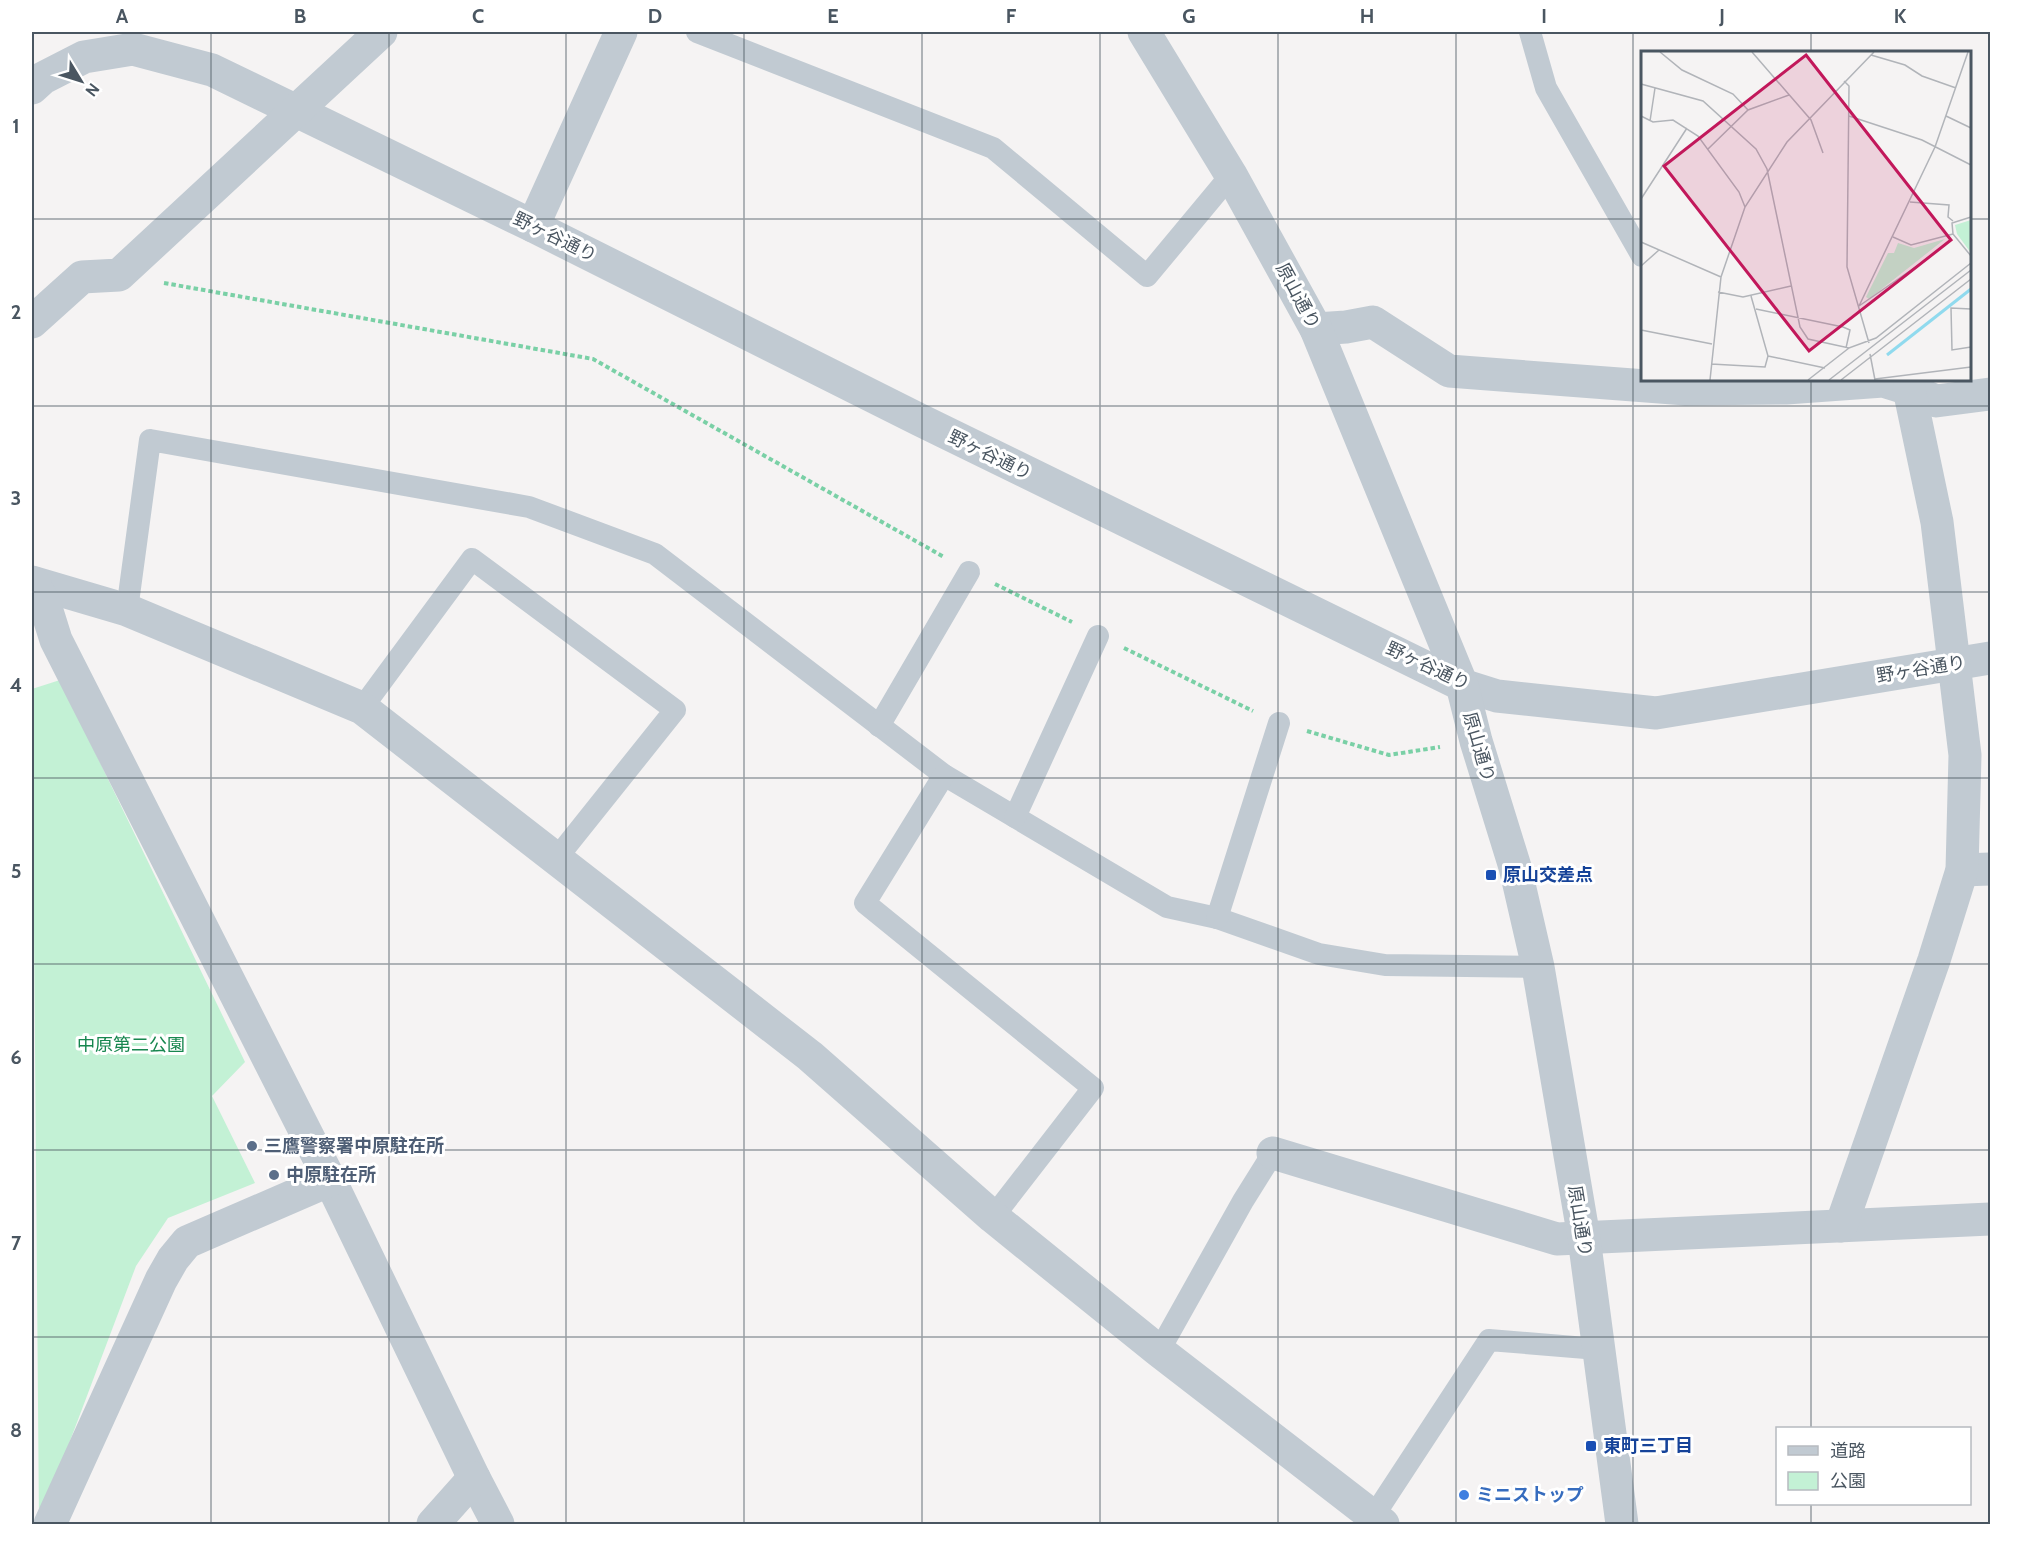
<svg xmlns="http://www.w3.org/2000/svg" width="2022" height="1556" font-family="Cabin,'Noto Sans JP',sans-serif">
<style>
.green{fill:#c3f1d5}
.lines{fill:none;stroke-linecap:round;stroke-linejoin:round}
.path{stroke:#7ad0a6;stroke-width:4;stroke-dasharray:4.5 3;stroke-linecap:butt}
.service{stroke:#c1cad2;stroke-width:22}
.minor{stroke:#c1cad2;stroke-width:33}
.tertiary{stroke:#c1cad2;stroke-width:33}
.grid{fill:none;stroke:#4a5661;stroke-width:1.5;stroke-opacity:0.55}
.transit-dot{fill:#1a4fb4;stroke:#fff;stroke-width:2}
.service-dot{fill:#5c6f8a;stroke:#fff;stroke-width:2}
.shop-dot{fill:#3f7fe0;stroke:#fff;stroke-width:2}
.labels{text-anchor:middle;stroke-width:6;stroke-linejoin:round;paint-order:stroke}
.street-label{font-size:18px;fill:#4a5661;stroke:#fff}
.transit-label{font-size:18px;font-weight:bold;fill:#164399;stroke:#fff;text-anchor:start}
.park-label{font-size:18px;fill:#17864f;stroke:#fff}
.service-label{font-size:18px;font-weight:bold;fill:#4e5e75;stroke:#fff;text-anchor:start}
.shop-label{font-size:18px;font-weight:bold;fill:#366cbe;stroke:#fff;text-anchor:start}
.inset-river{fill:none;stroke:#90daee;stroke-width:3}
.inset-road{fill:none;stroke:#b1b4b9;stroke-width:1.5}
.view{fill:#c2185b;fill-opacity:0.15;stroke:#c2185b;stroke-width:3}
.inset-edge{fill:none;stroke:#4a5661;stroke-width:3}
.neatline{fill:none;stroke:#4a5661;stroke-width:2}
.grid-label{font-size:20px;text-anchor:middle;font-weight:bold;fill:#4a5661}
</style>
<rect width="100%" height="100%" fill="#f5f3f3"/>
<!-- green -->
<polygon class="green" points="60,680 245,1062 212,1096 255,1183 168,1218 136,1266 39,1523 32,689"/>
<g class="lines">
<!-- path -->
<g class="path">
<polyline points="164,283 593,359 944,557"/>
<polyline points="995,584 1072,622"/>
<polyline points="1124,648 1253,711"/>
<polyline points="1307,731 1389,755 1440,747"/>
</g>
<!-- service -->
<g class="service">
<polyline points="697,32 993,148 1147,276 1231,175"/>
<polyline points="1530,32 1546,88 1642,256"/>
<polyline points="127,610 150,440 529,507 655,554 944,775 1167,907 1217,918 1319,954 1385,965 1538,967"/>
<polyline points="362,708 472,559 675,710 556,859"/>
<polyline points="879,726 969,572"/>
<polyline points="944,775 865,903 1093,1088 993,1217"/>
<polyline points="1015,817 1098,636"/>
<polyline points="1217,918 1279,723"/>
<polyline points="1159,1351 1243,1201 1273,1153"/>
<polyline points="1373,1517 1489,1340 1598,1349"/>
</g>
<!-- minor -->
<g class="minor">
<polyline points="32,88 43,78 84,57 133,49 212,70 533,226 920,420 1462,685 1497,696 1656,713 1990,658"/>
<polyline points="533,226 621,32"/>
<polyline points="32,322 82,277 119,275 381,32"/>
<polyline points="1316,329 1346,327 1373,322 1449,371 1686,389 1786,388 1883,381 1909,389 1936,401 1990,394"/>
<polyline points="32,582 127,610 362,708 810,1056 993,1217 1159,1351 1383,1524"/>
<polyline points="34,583 46,608 56,640 330,1180 474,1478 498,1524"/>
<polyline points="1962,870 1990,869"/>
<polyline points="1273,1153 1557,1239 1990,1219"/>
<polyline points="1841,1226 1934,960 1962,870 1965,755 1937,522 1909,389"/>
<polyline points="50,1524 161,1280 173,1259 187,1242 330,1180"/>
<polyline points="433,1524 474,1478"/>
</g>
<!-- tertiary -->
<polyline class="tertiary" points="1144,32 1231,175 1316,329 1462,685 1476,741 1515,867 1538,967 1584,1238 1622,1524"/>
</g>
<!-- grid -->
<path class="grid" d="M 211,32 L 211,1524M 389,32 L 389,1524M 566,32 L 566,1524M 744,32 L 744,1524M 922,32 L 922,1524M 1100,32 L 1100,1524M 1278,32 L 1278,1524M 1456,32 L 1456,1524M 1633,32 L 1633,1524M 1811,32 L 1811,52M 32,219 L 1642,219M 1970,219 L 1990,219M 1811,380 L 1811,1428M 32,406 L 1990,406M 32,592 L 1990,592M 32,778 L 1990,778M 32,964 L 1990,964M 32,1150 L 1990,1150M 32,1337 L 1990,1337M 1811,1504 L 1811,1524"/>
<!-- markers -->
<g class="transit-dot">
<rect x="1485" y="869" width="12" height="12" rx="3"/>
<rect x="1585" y="1440" width="12" height="12" rx="3"/>
</g>
<g class="service-dot">
<circle cx="252" cy="1146" r="6"/>
<circle cx="274" cy="1175" r="6"/>
</g>
<circle class="shop-dot" cx="1464" cy="1495" r="6"/>
<g class="labels">
<!-- street labels -->
<g class="street-label">
<text transform="translate(555 237) rotate(26)" y="6">野ヶ谷通り</text>
<text transform="translate(1298 296) rotate(62)" y="6">原山通り</text>
<text transform="translate(990 455) rotate(26)" y="6">野ヶ谷通り</text>
<text transform="translate(1428 666) rotate(25)" y="6">野ヶ谷通り</text>
<text transform="translate(1921 669) rotate(-9)" y="6">野ヶ谷通り</text>
<text transform="translate(1479 747) rotate(74)" y="6">原山通り</text>
<text transform="translate(1580 1221) rotate(81)" y="6">原山通り</text>
</g>
<!-- transit labels -->
<g class="transit-label">
<text x="1503" y="881">原山交差点</text>
<text x="1603" y="1452">東町三丁目</text>
</g>
<!-- park labels -->
<g class="park-label">
<text x="131" y="1051">中原第二公園</text>
</g>
<!-- service labels -->
<g class="service-label">
<text x="264" y="1152">三鷹警察署中原駐在所</text>
<text x="286" y="1181">中原駐在所</text>
</g>
<!-- shop labels -->
<g class="shop-label">
<text x="1476" y="1501">ミニストップ</text>
</g>
</g>
<!-- overview -->
<g transform="translate(1641 51)">
<rect width="330" height="330" fill="#f5f3f3"/>
<path d="M 330,169 L 330,202 L 316,183 L 314,174 ZM 304,188 L 228,248 L 225,246 L 247,202 L 253,202 L 257,192 L 273,197 Z" fill="#c3f1d5"/>
<path class="inset-river" d="M 246,304 L 330,238"/>
<path class="inset-road" d="M 19,1 L 41,19 L 92,43 L 107,59M 111,1 L 170,69 L 182,102M 230,4 L 264,14 L 281,25 L 315,37M 203,30 L 208,35 L 206,216 L 228,292M 0,33 L 62,50 L 115,98 L 126,118 L 159,276 L 167,288 L 208,297 L 235,287 L 330,212M 0,65 L 12,71 L 32,69 L 57,85 L 98,141 L 104,156M 208,65 L 281,89 L 330,114M 305,65 L 330,77M 9,70 L 14,37M 67,98 L 107,59 L 148,44M 0,148 L 46,77M 269,151 L 308,154 L 307,166 L 312,170M 330,166 L 311,172 L 312,183 L 330,205M 252,186 L 270,194 L 312,183M 0,191 L 80,226M 0,215 L 18,199M 77,241 L 102,246 L 150,235M 218,255 L 294,96 L 327,1M 218,255 L 276,215M 115,258 L 202,276 L 209,279 L 205,297M 330,258 L 310,257 L 311,299 L 330,296M 0,279 L 71,293M 229,303 L 234,329M 127,305 L 184,317M 70,313 L 124,316 L 127,305 L 110,245M 234,328 L 330,316M 69,329 L 80,226 L 104,156 L 146,91 L 233,1M 167,329 L 208,297M 188,329 L 330,219M 200,329 L 330,228"/>
<path class="view" d="M 165,4 L 310,189 L 168,300 L 23,115 Z"/>
<rect width="330" height="330" class="inset-edge"/>
</g>
<!-- border -->
<rect width="2022" height="1556" fill="none" stroke="#ffffff" stroke-width="66"/>
<!-- legend -->
<rect x="1776" y="1427" width="195" height="78" fill="#ffffff" stroke="#b7bbc0" stroke-width="1.5"/>
<rect x="1788" y="1446" width="30" height="9" fill="#c1cad2" stroke="#b7bbc0" stroke-width="1.5"/>
<text x="1830" y="1457" font-size="18" fill="#4a5661">道路</text>
<rect x="1788" y="1472" width="30" height="18" fill="#c3f1d5" stroke="#b7bbc0" stroke-width="1.5"/>
<text x="1830" y="1487" font-size="18" fill="#4a5661">公園</text>
<!-- north arrow -->
<g transform="translate(81 81) rotate(128)" stroke="#ffffff" stroke-width="4.5" paint-order="stroke">
<path d="M0-4.5L10 22L0 15L-10 22Z" fill="#4a5661"/>
<text y="-9" font-size="16" font-weight="bold" text-anchor="middle" fill="#4a5661">N</text>
</g>
<rect x="33" y="33" width="1956" height="1490" class="neatline"/>
<g class="grid-label">
<text x="122" y="23">A</text>
<text x="300" y="23">B</text>
<text x="478" y="23">C</text>
<text x="655" y="23">D</text>
<text x="833" y="23">E</text>
<text x="1011" y="23">F</text>
<text x="1189" y="23">G</text>
<text x="1367" y="23">H</text>
<text x="1544" y="23">I</text>
<text x="1722" y="23">J</text>
<text x="1900" y="23">K</text>
<text x="16" y="133">1</text>
<text x="16" y="319">2</text>
<text x="16" y="505">3</text>
<text x="16" y="692">4</text>
<text x="16" y="878">5</text>
<text x="16" y="1064">6</text>
<text x="16" y="1250">7</text>
<text x="16" y="1437">8</text>
</g>
</svg>
